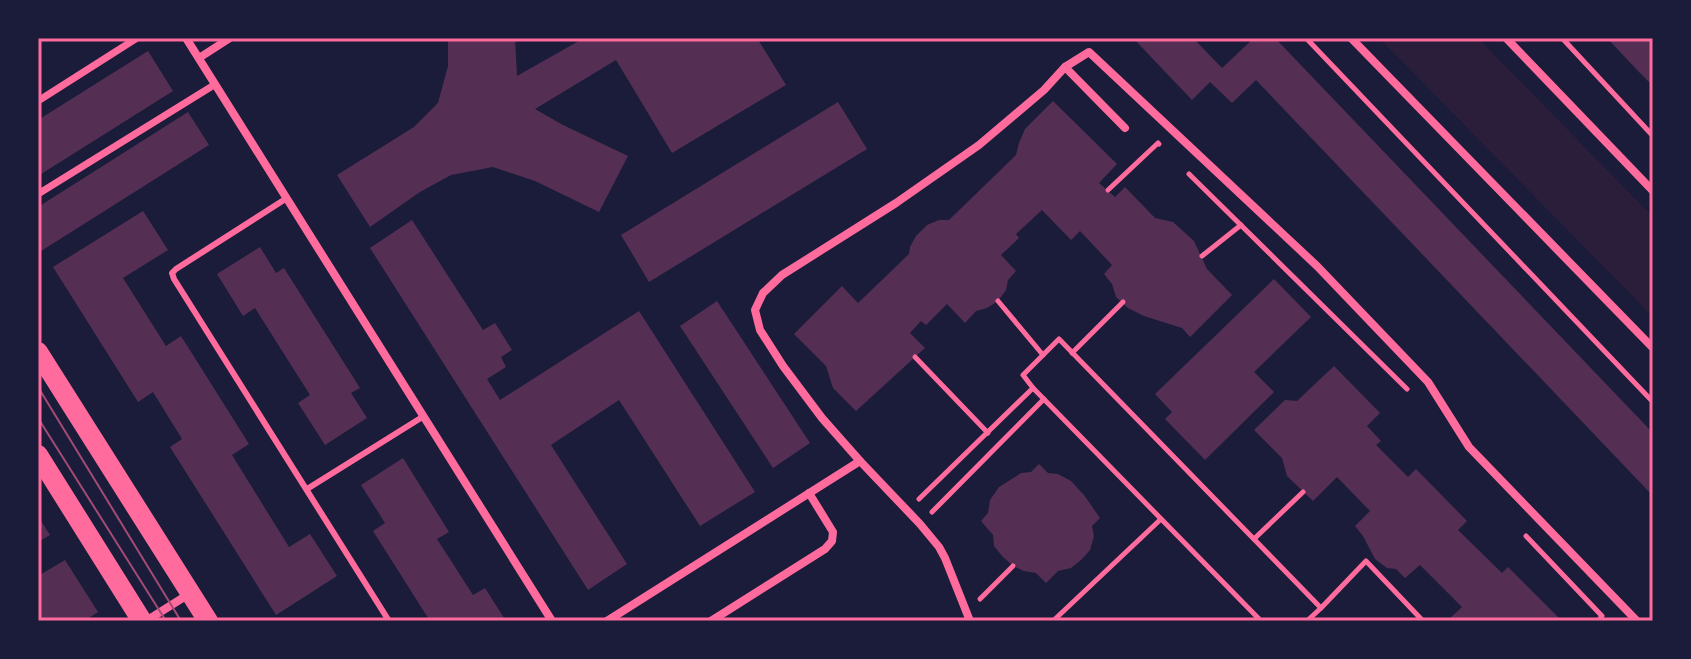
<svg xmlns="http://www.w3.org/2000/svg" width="1691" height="659" font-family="Ubuntu,sans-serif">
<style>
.green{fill:#2a1e3b}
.building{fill:#542f53}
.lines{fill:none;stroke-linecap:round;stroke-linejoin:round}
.path{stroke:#ff6b9d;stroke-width:5}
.service{stroke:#ff6b9d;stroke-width:6}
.pedestrian{stroke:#ff6b9d;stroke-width:7}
.minor{stroke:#ff6b9d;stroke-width:8}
.primary{stroke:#ff6b9d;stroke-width:20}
.tram{stroke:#a44b75;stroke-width:2}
.neatline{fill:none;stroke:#ff6b9d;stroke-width:3}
</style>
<rect width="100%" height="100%" fill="#1b1b3a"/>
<!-- green -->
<polygon class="green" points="1379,38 1478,38 1653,217 1653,317"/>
<!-- building -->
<g class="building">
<polygon points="448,38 515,38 517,76 584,38 757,38 786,85 672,153 616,60 535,109 563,125 628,156 599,212 535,181 493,167 451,175 420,192 370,227 337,175 414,127 438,103 448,66"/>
<polygon points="1133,38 1193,38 1222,68 1254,38 1275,38 1653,433 1653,496 1256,80 1232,103 1210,82 1192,100"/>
<polygon points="1607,38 1653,38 1653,86 1639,72"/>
<polygon points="148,51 173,91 38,176 38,120"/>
<polygon points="1053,101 1117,164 1099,183 1115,197 1125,187 1155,218 1173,222 1194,241 1207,269 1232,295 1190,337 1182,328 1144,316 1128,308 1116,297 1112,284 1104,274 1112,265 1080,231 1071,240 1042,210 1016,234 1019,238 1001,255 1016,271 1008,280 1006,290 998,301 987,308 976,311 965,323 947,304 926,325 921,321 910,333 925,348 856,411 833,388 826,366 794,334 842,286 858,303 909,254 910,247 916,236 927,225 939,220 949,220 1016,155 1019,143 1025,129"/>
<polygon points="838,102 867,149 649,282 621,235"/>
<polygon points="188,112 209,145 38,253 38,207"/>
<polygon points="143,211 168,250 123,278 166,346 181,336 249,444 232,455 289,547 310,534 337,576 276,615 170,447 182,439 153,392 138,402 53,267"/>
<polygon points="412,220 483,330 495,323 512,350 501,357 506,367 487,379 500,400 639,311 755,492 700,526 619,400 551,445 627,564 588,590 370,248"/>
<polygon points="260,247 276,273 284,268 360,388 351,393 367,418 325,445 298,403 310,395 255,308 243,316 217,274"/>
<polygon points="1274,279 1311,317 1254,372 1274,392 1205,460 1165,419 1172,412 1155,394"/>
<polygon points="717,301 810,443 773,468 680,326"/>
<polygon points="1334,366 1380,413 1367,426 1381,441 1376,445 1408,477 1416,469 1467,521 1458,530 1502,573 1508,567 1562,621 1447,621 1462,607 1420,565 1405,578 1396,569 1387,568 1375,559 1363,536 1355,526 1370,511 1337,477 1313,501 1287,476 1282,458 1254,430 1285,400 1297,401"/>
<polygon points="403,458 449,532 437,539 473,595 485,588 506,621 430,621 373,531 385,523 361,485"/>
<polygon points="1039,464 1048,473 1058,474 1071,481 1084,495 1100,518 1092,526 1094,536 1090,550 1081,560 1071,568 1058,571 1046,583 1036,573 1024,571 1013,566 1002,556 994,546 993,535 981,521 988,513 990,500 999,487 1021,473 1031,472"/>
<polygon points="38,516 50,535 38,542"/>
<polygon points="65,560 98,612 84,621 38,621 38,576"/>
</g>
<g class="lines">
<!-- path -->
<g class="path">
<polyline points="1306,38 1653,402"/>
<polyline points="1562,38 1653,136"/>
<polyline points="1189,174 1407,389"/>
<polyline points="1108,190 1158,143 1159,144"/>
<polyline points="1202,256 1241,225"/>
<polyline points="998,301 1043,355"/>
<polyline points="1072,353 1123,302"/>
<polyline points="915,357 988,433"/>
<polyline points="1033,388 1261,621"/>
<polyline points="919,499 1033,388 1023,375 1059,339 1321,608 1366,561 1423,621"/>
<polyline points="932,512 1044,399"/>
<polyline points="1526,536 1602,616 1598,621"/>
<polyline points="1254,539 1303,492"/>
<polyline points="980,599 1013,566"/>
<polyline points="1053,621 1161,519"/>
<polyline points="1307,621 1321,608"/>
</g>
<!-- service -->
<g class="service">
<polyline points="287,198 176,269 172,273 174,279 389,621"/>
<polyline points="307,489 424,416"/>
</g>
<!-- pedestrian -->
<g class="pedestrian">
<polyline points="38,101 137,38"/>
<polyline points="38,194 214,85"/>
</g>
<!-- minor -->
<g class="minor">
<polyline points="186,38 552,621"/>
<polyline points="1351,38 1653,348"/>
<polyline points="1506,38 1653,191"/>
<polyline points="199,58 230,38"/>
<polyline points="1065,67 1125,128"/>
<polyline points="146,621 189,594"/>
<polyline points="607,621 860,461"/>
<polyline points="711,621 825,549 832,541 833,532 809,493"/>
<polyline points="970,621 945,558 939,547 920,524 860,461 822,418 783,366 760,330 755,310 763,293 782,275 896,203 979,145 1044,90 1065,67 1089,52 1317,266 1428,382 1469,447 1637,621"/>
</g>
<!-- primary -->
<g class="primary">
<polyline points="38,352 208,621"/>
<polyline points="38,455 142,621"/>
</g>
<!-- tram -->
<g class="tram">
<polyline points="38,387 181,621"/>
<polyline points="38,418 166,621"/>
</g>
</g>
<!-- border -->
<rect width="1691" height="659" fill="none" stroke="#1b1b3a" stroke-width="80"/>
<rect x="40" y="40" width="1611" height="579" class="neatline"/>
</svg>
